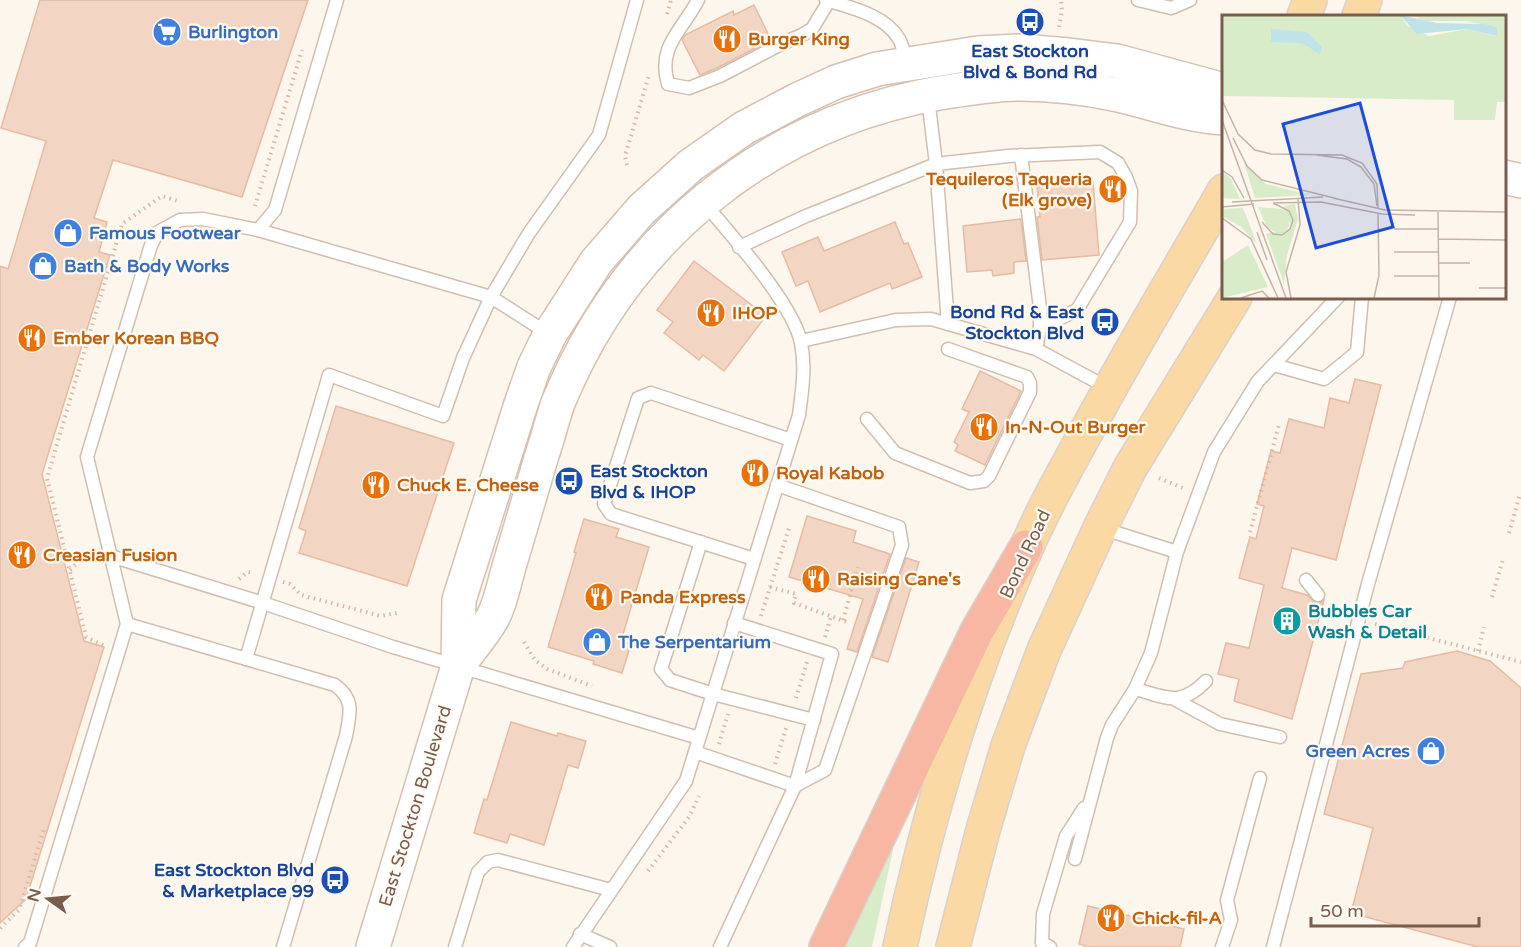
<svg xmlns="http://www.w3.org/2000/svg" width="1521" height="947" font-family="'Varela Round',sans-serif">
<style>
.green{fill:#d8ecc9}
.building{fill:#f3d5c3;stroke:#e6bba3;stroke-width:1.5}
.lines{fill:none;stroke-linecap:round;stroke-linejoin:round}
.lane-casing{stroke:#d1beb0;stroke-width:15}
.secondary-casing{stroke:#d6c0b0;stroke-width:36}
.primary-casing{stroke:#dad1cd;stroke-width:36}
.highway-casing{stroke:#dad1cd;stroke-width:36}
.path{stroke:#d9b8a5;stroke-width:4;stroke-dasharray:1.5 4.5;stroke-linecap:butt}
.lane{stroke:#fff;stroke-width:12}
.secondary{stroke:#fff;stroke-width:33}
.primary{stroke:#fbd9a5;stroke-width:33}
.highway{stroke:#f7b7a3;stroke-width:33}
.labels{text-anchor:middle;stroke-width:4.5;stroke-linejoin:round;paint-order:stroke}
.shop-label{font-size:18px;font-weight:bold;fill:#366cbe;stroke:#fffaf3;text-anchor:start}
.food-label{font-size:18px;font-weight:bold;fill:#c56008;stroke:#fffaf3;text-anchor:start}
.transit-label{font-size:18px;font-weight:bold;fill:#164399;stroke:#fffaf3;text-anchor:end}
.street-label{font-size:18px;fill:#7a5c4d;stroke:#fffaf3}
.culture-label{font-size:18px;font-weight:bold;fill:#0d838f;stroke:#fffaf3;text-anchor:start}
.inset-road{fill:none;stroke:#c5b3a7;stroke-width:1.5}
.view{fill:#1d4ed8;fill-opacity:0.15;stroke:#1d4ed8;stroke-width:3}
.inset-edge{fill:none;stroke:#7a5c4d;stroke-width:3}
</style>
<rect width="100%" height="100%" fill="#fdf6ec"/>
<!-- green -->
<polygon class="green" points="886,847 893,850 872,947 839,947"/>
<!-- building -->
<g class="building">
<polygon points="40,0 308,0 242,197 113,160 94,218 107,222 99,252 110,255 42,474 84,641 104,647 26,899 0,923 0,266 8,269 46,141 1,128"/>
<polygon points="754,5 771,40 717,68 700,75 682,40 685,35 733,11 734,15"/>
<polygon points="1093,182 1099,255 1042,260 1037,217 1040,217 1037,187"/>
<polygon points="1021,219 1026,261 1014,262 1014,273 993,276 992,270 967,272 963,226"/>
<polygon points="895,222 904,244 908,243 922,277 892,289 890,283 820,312 808,281 796,286 782,252 818,237 824,251"/>
<polygon points="694,261 766,316 724,371 703,355 699,360 664,333 673,322 657,310"/>
<polygon points="980,371 1021,391 985,465 955,451 958,445 954,442 969,412 962,409"/>
<polygon points="1355,379 1381,385 1336,560 1292,548 1282,588 1307,595 1316,603 1320,603 1324,600 1292,719 1234,701 1239,679 1218,674 1226,643 1249,648 1264,585 1239,578 1250,537 1256,539 1264,506 1257,504 1271,451 1280,453 1289,419 1324,428 1330,398 1349,403"/>
<polygon points="336,406 454,443 407,586 299,553 306,531 299,528"/>
<polygon points="807,516 856,531 853,542 890,554 857,652 847,649 863,599 789,577"/>
<polygon points="584,519 619,529 616,537 649,547 621,641 631,644 622,673 593,664 594,661 548,647 576,553 574,552"/>
<polygon points="906,558 919,562 888,662 872,657"/>
<polygon points="1457,651 1490,661 1521,688 1521,947 1478,947 1351,913 1373,828 1324,814 1361,674 1403,668 1405,662"/>
<polygon points="511,722 557,736 558,733 586,741 578,768 568,765 544,845 510,834 507,843 474,833 484,799 487,800"/>
<polygon points="1088,906 1184,929 1180,947 1090,947 1079,944"/>
</g>
<g class="lines">
<!-- lane casing -->
<g class="lane-casing">
<g id="lane">
<path d="M 698,0 C 682,31 657,46 668,84 L 689,88 L 720,76 L 783,43 L 802,35 L 812,29 L 829,1"/>
<path d="M 826,0 C 852,8 885,15 899,39 C 903,46 904,54 906,62"/>
<polyline points="1138,0 1171,8 1190,0"/>
<polyline points="928,98 936,164 948,324"/>
<polyline points="1021,155 1040,308 1040,328 1036,349"/>
<polyline points="258,230 275,210 337,0"/>
<polyline points="739,247 806,216 936,164 1008,156 1100,152 1118,163 1126,177 1131,191 1130,222 1077,310 1040,328"/>
<polyline points="801,341 896,320 931,319 1036,349 1108,388"/>
<polyline points="1274,365 1324,379 1357,352 1362,297"/>
<polyline points="867,419 895,453 970,483 984,481 989,476 1030,392 1030,383 1027,377 948,349"/>
<polyline points="1101,528 1177,552"/>
<polyline points="701,542 661,669 670,680 713,694 814,720"/>
<polyline points="111,556 263,603 393,647 699,738"/>
<polyline points="754,559 611,514 604,504 638,398 651,393 791,440"/>
<polyline points="1306,580 1318,595"/>
<path d="M 127,624 L 335,685 C 355,700 350,713 346,736 L 283,947"/>
<polyline points="246,659 329,375 443,416 463,358 491,297 529,233 599,135 637,0"/>
<path d="M 1135,689 C 1166,697 1180,708 1206,681"/>
<polyline points="1176,700 1220,724 1280,737"/>
<polyline points="695,752 795,786 825,770 902,545 899,527 777,485"/>
<polyline points="1075,859 1107,738 1112,725 1135,689 1151,653 1177,552 1214,452 1258,381 1338,297"/>
<polyline points="580,934 610,947"/>
<polyline points="25,947 30,943 127,624 87,457 151,245 158,232 180,220 203,219 258,230 491,297 549,334"/>
<polyline points="455,947 478,872 488,862 498,860 611,890"/>
<path d="M 573,947 L 686,781 L 799,415 C 802,391 806,367 801,343 C 794,305 731,235 705,204"/>
<polyline points="720,947 795,786 832,654 734,623"/>
<polyline points="1050,947 1042,943 1043,914 1066,836 1084,808"/>
<polyline points="1222,947 1231,920 1227,900 1260,778"/>
<polyline points="1273,947 1368,584 1450,297"/>
</g>
</g>
<!-- secondary casing -->
<g class="secondary-casing">
<g id="secondary">
<polyline points="1504,177 1521,181"/>
<path d="M 458,666 C 469,650 484,634 493,617 C 502,600 505,578 511,560 C 521,525 532,490 542,455 C 548,438 552,420 558,403 C 625,239 764,124 939,93 C 965,89 993,84 1020,84 C 1052,84 1086,88 1118,95 C 1153,103 1187,116 1224,118"/>
<polyline points="373,947 458,666 459,600 521,404 534,367 550,334 596,262 642,209 691,165 744,128 797,100 836,82 877,69 978,53 1021,51 1069,55 1117,61 1213,87 1224,94"/>
</g>
</g>
<!-- primary casing -->
<g class="primary-casing">
<g id="primary">
<polyline points="1304,16 1310,0"/>
<polyline points="1359,16 1365,0"/>
<path d="M 900,947 C 929,811 969,676 1026,549 C 1043,509 1065,470 1086,432 C 1130,350 1178,271 1224,191"/>
<polyline points="953,947 983,830 1008,746 1044,650 1100,528 1130,468 1235,297"/>
</g>
</g>
<!-- highway casing -->
<g class="highway-casing">
<polyline id="highway" points="826,947 977,631 1026,547"/>
</g>
<!-- path -->
<g class="path">
<polyline points="667,14 671,0"/>
<polyline points="1059,27 1062,11 1061,0"/>
<polyline points="627,165 625,156 649,75"/>
<polyline points="255,206 302,50"/>
<polyline points="1159,478 1183,488"/>
<polyline points="1250,532 1279,425"/>
<polyline points="1509,533 1520,494"/>
<polyline points="70,570 86,554 94,551"/>
<polyline points="239,579 248,572 253,573"/>
<polyline points="283,582 290,584 301,595 381,616 401,612"/>
<polyline points="770,587 796,594 794,603 847,622"/>
<polyline points="1492,597 1503,559"/>
<polyline points="761,616 790,525"/>
<polyline points="843,620 858,567"/>
<polyline points="1375,624 1521,662"/>
<polyline points="825,637 831,616"/>
<polyline points="524,642 535,660 547,669 592,686"/>
<polyline points="103,645 86,637 47,478 122,224 162,196 181,202"/>
<polyline points="1478,651 1484,627"/>
<polyline points="796,698 807,662"/>
<polyline points="719,744 728,714"/>
<polyline points="775,764 786,728"/>
<polyline points="648,871 689,817 699,796"/>
<polyline points="0,928 19,910 44,829"/>
</g>
<!-- lane -->
<use href="#lane" class="lane"/>
<!-- secondary -->
<use href="#secondary" class="secondary"/>
<!-- primary -->
<use href="#primary" class="primary"/>
<!-- highway -->
<use href="#highway" class="highway"/>
</g>
<!-- icons -->
<defs>
<g id="bus-disc" transform="scale(1.5)"><circle r="9.5" fill="#1a4fb4" stroke="#fffaf3"/><path d="M-5-6H5V4H4V6H2V4H-2V6H-4V4H-5ZM-3.5-4V0h7V-4ZM-3.5 1.2v1.5H-2V1.2ZM2 1.2v1.5H3.5V1.2Z" fill="#fff"/></g>
<g id="supermarket-disc" transform="scale(1.5)"><circle r="9.5" fill="#3f7fe0" stroke="#fffaf3"/><path d="M-6-5.5h2.5l.6 2H6L4.5 2H-2.5L-4.4-4H-6ZM-1.5 3.2a1.3 1.3 0 1 0 .1 0ZM3 3.2a1.3 1.3 0 1 0 .1 0Z" fill="#fff"/></g>
<g id="restaurant-disc" transform="scale(1.5)"><circle r="9.5" fill="#e8710a" stroke="#fffaf3"/><path d="M-5-6h1v4h1v-4h1v4h1v-4h1v5L-1.5 .5V6h-2V.5L-5-1ZM5-6V6H3V1.5H1.5Q1.5-4 5-6Z" fill="#fff"/></g>
<g id="shop-disc" transform="scale(1.5)"><circle r="9.5" fill="#3f7fe0" stroke="#fffaf3"/><path d="M-5-2.5h2.3a2.7 3.5 0 0 1 5.4 0H5L5.5 6h-11ZM-1.5-2.5h3a1.5 2.3 0 0 0-3 0Z" fill="#fff"/></g>
<g id="building-disc" transform="scale(1.5)"><circle r="9.5" fill="#0f9aa8" stroke="#fffaf3"/><path d="M-4-6H4V6H1V3H-1V6H-4ZM-2.5-4.3h1.7v1.8h-1.7ZM.8-4.3h1.7v1.8H.8ZM-2.5-1h1.7V.8h-1.7ZM.8-1h1.7V.8H.8Z" fill="#fff"/></g>
</defs>
<g fill-rule="evenodd">
<use href="#bus-disc" x="1030" y="22"/>
<use href="#supermarket-disc" x="167" y="32"/>
<use href="#restaurant-disc" x="727" y="39"/>
<use href="#restaurant-disc" x="1113" y="189"/>
<use href="#shop-disc" x="68" y="233"/>
<use href="#shop-disc" x="43" y="266"/>
<use href="#restaurant-disc" x="711" y="313"/>
<use href="#bus-disc" x="1105" y="322"/>
<use href="#restaurant-disc" x="32" y="338"/>
<use href="#restaurant-disc" x="984" y="427"/>
<use href="#restaurant-disc" x="755" y="473"/>
<use href="#bus-disc" x="569" y="481"/>
<use href="#restaurant-disc" x="376" y="485"/>
<use href="#restaurant-disc" x="22" y="555"/>
<use href="#restaurant-disc" x="816" y="579"/>
<use href="#restaurant-disc" x="599" y="597"/>
<use href="#building-disc" x="1287" y="621"/>
<use href="#shop-disc" x="597" y="642"/>
<use href="#shop-disc" x="1431" y="751"/>
<use href="#bus-disc" x="335" y="880"/>
<use href="#restaurant-disc" x="1111" y="918"/>
</g>
<g class="labels">
<!-- shop labels -->
<g class="shop-label">
<text x="188" y="38">Burlington</text>
<text x="89" y="239">Famous Footwear</text>
<text x="64" y="272">Bath &amp; Body Works</text>
<text x="618" y="648">The Serpentarium</text>
<text x="1410" y="757" text-anchor="end">Green Acres</text>
</g>
<!-- food labels -->
<g class="food-label">
<text x="748" y="45">Burger King</text>
<text x="1092" y="185" text-anchor="end">Tequileros Taqueria<tspan x="1092" dy="21">(Elk grove)</tspan></text>
<text x="732" y="319">IHOP</text>
<text x="53" y="344">Ember Korean BBQ</text>
<text x="1005" y="433">In-N-Out Burger</text>
<text x="776" y="479">Royal Kabob</text>
<text x="397" y="491">Chuck E. Cheese</text>
<text x="43" y="561">Creasian Fusion</text>
<text x="837" y="585">Raising Cane's</text>
<text x="620" y="603">Panda Express</text>
<text x="1132" y="924">Chick-fil-A</text>
</g>
<!-- transit labels -->
<g class="transit-label">
<text x="1030" y="57" text-anchor="middle">East Stockton<tspan x="1030" dy="21">Blvd &amp; Bond Rd</tspan></text>
<text x="1084" y="318">Bond Rd &amp; East<tspan x="1084" dy="21">Stockton Blvd</tspan></text>
<text x="590" y="477" text-anchor="start">East Stockton<tspan x="590" dy="21">Blvd &amp; IHOP</tspan></text>
<text x="314" y="876">East Stockton Blvd<tspan x="314" dy="21">&amp; Marketplace 99</tspan></text>
</g>
<!-- street labels -->
<g class="street-label">
<text transform="translate(1025 554) rotate(-65)" y="6">Bond Road</text>
<text transform="translate(415 806) rotate(-73)" y="6">East Stockton Boulevard</text>
</g>
<!-- culture labels -->
<g class="culture-label">
<text x="1308" y="617">Bubbles Car<tspan x="1308" dy="21">Wash &amp; Detail</tspan></text>
</g>
</g>
<!-- overview -->
<g transform="translate(1222 15)">
<rect width="284" height="284" fill="#fdf6ec"/>
<path d="M 0,0 L 178,0 L 186,11 L 207,21 L 245,14 L 274,21 L 274,12 L 244,6 L 201,6 L 191,0 L 283,0 L 283,87 L 275,87 L 273,105 L 232,105 L 232,85 L 1,81 ZM 22,148 L 44,169 L 88,180 L 33,183 ZM 0,156 L 9,164 L 18,184 L 0,183 ZM 73,189 L 76,204 L 65,240 L 62,269 L 44,219 L 70,213 L 61,191 ZM 36,192 L 60,194 L 67,199 L 67,212 L 57,219 L 45,212 ZM 21,193 L 35,229 L 18,211 L 0,201 L 0,194 ZM 26,230 L 46,272 L 0,283 L 0,247 Z" fill="#d8ecc9"/>
<path d="M 178,0 L 215,8 L 262,9 L 275,12 L 275,21 L 245,14 L 195,19 ZM 49,14 L 85,17 L 100,32 L 98,39 L 80,28 L 49,27 Z" fill="#bfe3e8"/>
<path class="inset-road" d="M 0,85 L 16,119 L 33,135 L 49,139 L 120,140 L 140,148 L 155,169 L 156,193M 0,105 L 64,283M 11,123 L 25,151 L 40,165 L 116,184M 94,140 L 125,144 L 139,152 L 152,169 L 155,191M 0,155 L 10,162 L 22,183M 111,183 L 163,195 L 284,197M 10,187 L 101,182M 51,188 L 99,187 L 160,199 L 193,200M 0,192 L 32,189M 216,197 L 217,283M 0,203 L 29,224 L 56,283M 40,207 L 51,219 L 60,220 L 68,214 L 71,205 L 67,196 L 51,188M 172,214 L 216,214M 35,217 L 45,245M 216,224 L 284,225M 172,237 L 216,237M 217,248 L 248,248M 172,261 L 216,261M 257,273 L 284,273M 19,283 L 40,276 L 47,283M 69,283 L 64,257 L 78,210 L 76,183M 152,283 L 157,260 L 156,199"/>
<path class="view" d="M 138,88 L 171,212 L 94,233 L 61,109 Z"/>
<rect width="284" height="284" class="inset-edge"/>
</g>
<!-- north arrow -->
<g transform="translate(48 899) rotate(285)" stroke="#fffaf3" stroke-width="4.5" paint-order="stroke">
<path d="M0-4.5L10 22L0 15L-10 22Z" fill="#7a5c4d"/>
<text y="-9" font-size="16" font-weight="bold" text-anchor="middle" fill="#7a5c4d">N</text>
</g>
<!-- scale -->
<path d="M1311 917v9h168v-9" fill="none" stroke="#7a5c4d" stroke-width="3"/>
<text x="1320" y="917" font-size="18" fill="#7a5c4d" stroke="#fffaf3" stroke-width="4.5" paint-order="stroke">50 m</text>
</svg>
